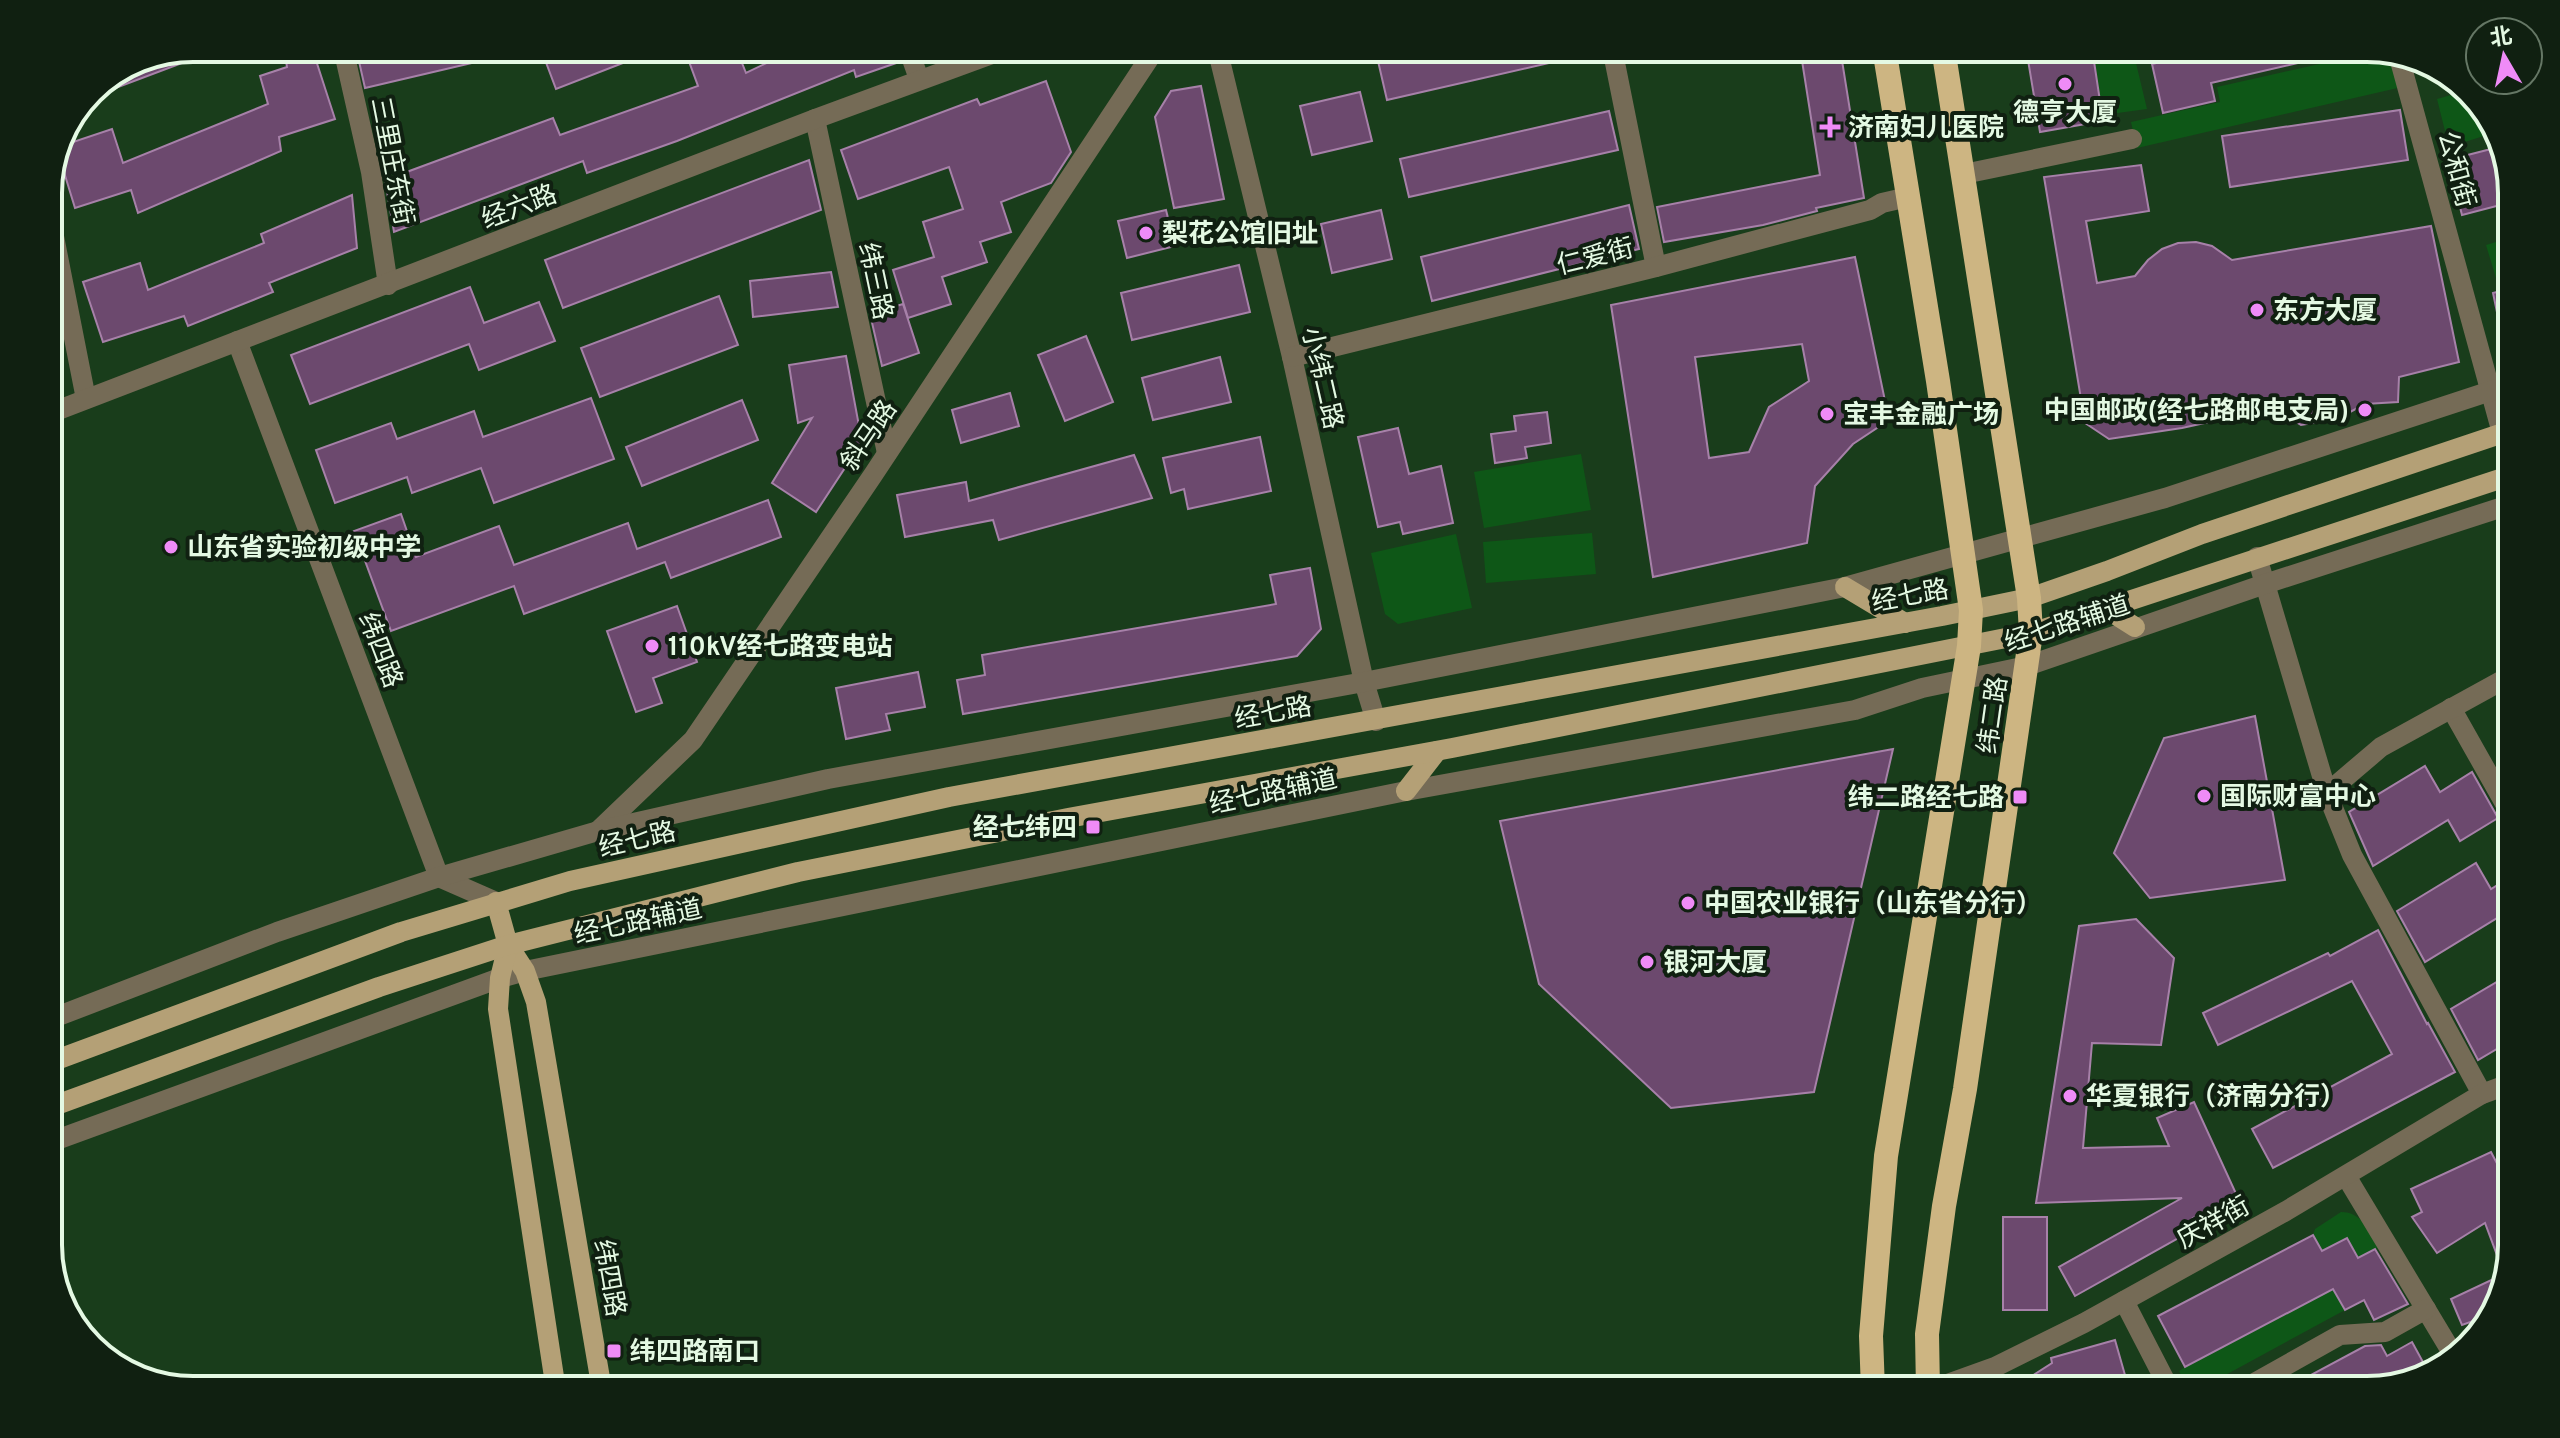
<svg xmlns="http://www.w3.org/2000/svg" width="2560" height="1438" font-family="Overpass,'Noto Sans SC',sans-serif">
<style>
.green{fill:#0e5717}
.building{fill:#6c496e;stroke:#a781a9;stroke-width:2;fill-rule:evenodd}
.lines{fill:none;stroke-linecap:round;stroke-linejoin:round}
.minor{stroke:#756b56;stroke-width:20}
.major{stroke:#b4a076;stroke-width:20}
.highway{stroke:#cdb582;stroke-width:24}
.poi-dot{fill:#ef8bf7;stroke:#102011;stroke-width:3}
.labels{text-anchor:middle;stroke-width:8;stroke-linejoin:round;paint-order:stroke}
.poi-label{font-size:26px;font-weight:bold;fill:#e4f9e3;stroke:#102011;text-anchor:start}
.street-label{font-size:26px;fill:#e4f9e3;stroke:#102011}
.rim{fill:none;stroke:#e4f9e3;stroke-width:4}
</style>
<rect width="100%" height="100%" fill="#193d1b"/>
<!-- green -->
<g class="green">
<polygon points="2093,48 2191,48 2136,63 2147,109 2103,115"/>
<polygon points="2377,51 2395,56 2402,87 2137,148 2131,122 2220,102 2217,87"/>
<polygon points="2465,91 2488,113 2495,136 2493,133 2449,147 2437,99"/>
<polygon points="2512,237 2512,273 2496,278 2486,245"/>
<polygon points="1581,454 1591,510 1484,528 1474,472"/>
<polygon points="1592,533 1596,574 1486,583 1483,542"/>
<polygon points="1456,534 1472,608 1398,624 1385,614 1371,553"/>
<path d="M 2341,1212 C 2362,1212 2369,1231 2380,1247 L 2358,1258 L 2347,1238 L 2322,1251 L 2313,1235 L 2315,1229 Z"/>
<polygon points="2333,1289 2345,1310 2198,1390 2189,1390 2179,1371 2185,1367"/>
</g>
<!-- building -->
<g class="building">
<polygon points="193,48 198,57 97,95 94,89 138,59"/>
<polygon points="284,48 312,48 335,119 279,137 281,151 138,213 131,190 75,208 60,159 67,144 112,129 123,163 268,104 260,76 287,67"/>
<polygon points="356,48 505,48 506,55 365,88"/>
<polygon points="568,48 659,48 659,49 556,89 544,57"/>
<polygon points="684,48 736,48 746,73 781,56 781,48 895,48 899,62 856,77 854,70 677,141 587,173 583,161 394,232 385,180 553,118 560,135 698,86"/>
<polygon points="1375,48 1584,48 1584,55 1387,100"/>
<polygon points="1800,48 1840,48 1864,198 1816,208 1817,211 1763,225 1664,242 1657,207 1820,175"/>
<polygon points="2026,48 2092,48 2103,121 2040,132"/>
<polygon points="2198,48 2332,48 2333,55 2211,83 2215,101 2163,113 2152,64 2199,53"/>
<polygon points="1046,81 1071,152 1051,183 1001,202 1011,232 980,242 987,262 942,277 951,304 908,318 893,270 934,257 923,222 963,209 949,167 858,199 841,150 977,99 980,105"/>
<polygon points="1201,86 1224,199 1174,208 1155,117 1171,91"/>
<polygon points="1360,92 1372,141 1312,155 1300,106"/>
<polygon points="2400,110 2408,160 2230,187 2222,136"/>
<polygon points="1609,111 1618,150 1409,197 1400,159"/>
<polygon points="2491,149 2495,164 2504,162 2512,184 2512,202 2462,215 2448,160"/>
<polygon points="809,160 821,210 563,308 545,260"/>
<polygon points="2141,165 2149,211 2086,221 2097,283 2135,276 2148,260 2162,249 2178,243 2196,242 2212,246 2232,260 2431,226 2459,362 2399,377 2398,402 2365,404 2337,419 2301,425 2273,408 2182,428 2109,439 2085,423 2044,177"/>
<polygon points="352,195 357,248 269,283 273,292 188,326 184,316 103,342 83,282 140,263 148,290 264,243 261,234"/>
<polygon points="1629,205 1639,249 1432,301 1421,257"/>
<polygon points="1166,210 1175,246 1127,258 1118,221"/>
<polygon points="1381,210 1392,259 1332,273 1321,224"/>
<path d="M 1855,257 L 1889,420 L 1853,444 L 1815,486 L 1807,543 L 1653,577 L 1611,305 ZM 1802,344 L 1809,381 L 1769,407 L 1749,452 L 1709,458 L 1695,357 Z"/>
<polygon points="1239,265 1250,312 1132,340 1121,293"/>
<polygon points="831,272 838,307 753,317 750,281"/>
<polygon points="470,287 484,323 539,302 555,341 479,370 469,344 310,404 291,355"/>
<polygon points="2512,288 2512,345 2504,346 2493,293"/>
<polygon points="719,296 738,345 600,397 581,348"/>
<polygon points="903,304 919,353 882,366 870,314"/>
<polygon points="1086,336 1113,402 1065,421 1038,355"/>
<polygon points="846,356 862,442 816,512 772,483 812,418 798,423 789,365"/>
<polygon points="1220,357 1231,402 1153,420 1142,378"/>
<polygon points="1010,393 1019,426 961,443 952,410"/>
<polygon points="591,398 614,459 494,503 481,468 412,493 407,477 335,503 316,450 391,423 397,439 474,411 483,437"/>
<polygon points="742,400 758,440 642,486 626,447"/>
<polygon points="1547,412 1551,443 1525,447 1527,458 1495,463 1491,434 1516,431 1514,416"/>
<polygon points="1398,428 1409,474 1441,466 1453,523 1403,534 1400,522 1378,527 1358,437"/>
<polygon points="1260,437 1271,491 1188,509 1184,489 1171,493 1163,458"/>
<polygon points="1134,455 1152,498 999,540 993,520 905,537 897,495 966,482 969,501"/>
<polygon points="768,500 781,537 671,578 665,562 524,614 514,586 391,631 354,531 401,514 416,557 499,526 514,565 628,523 637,549"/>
<polygon points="1310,568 1321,629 1297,656 963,714 957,680 985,675 982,655 1276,604 1270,575"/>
<polygon points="677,606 697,662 653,678 662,703 636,712 607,631"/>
<polygon points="918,672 925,707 886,714 890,730 846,739 836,688"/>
<polygon points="2255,716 2285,880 2150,898 2114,853 2164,738"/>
<polygon points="1893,749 1814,1092 1671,1108 1539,984 1500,821"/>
<polygon points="2425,766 2440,792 2472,772 2498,818 2460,841 2448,820 2373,866 2349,812"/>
<polygon points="2476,863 2491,889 2512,876 2512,939 2499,917 2425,962 2397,911"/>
<polygon points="2136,919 2174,958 2161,1045 2092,1043 2083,1148 2169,1146 2157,1118 2194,1102 2238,1198 2193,1218 2198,1227 2075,1296 2059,1267 2182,1198 2036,1203 2079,926"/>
<polygon points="2378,930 2427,1024 2428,1023 2455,1072 2273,1168 2252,1129 2392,1054 2352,981 2218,1045 2203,1013 2328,953 2330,956"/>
<polygon points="2512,973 2512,1040 2478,1060 2451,1009"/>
<polygon points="2491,1152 2512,1192 2512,1245 2504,1274 2485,1223 2437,1253 2412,1217 2422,1212 2411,1189"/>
<rect x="2003" y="1217" width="44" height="93"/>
<polygon points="2313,1235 2322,1251 2347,1238 2358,1258 2375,1249 2408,1304 2374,1320 2364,1300 2345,1310 2333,1289 2185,1367 2158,1316"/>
<polygon points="2504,1274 2493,1317 2477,1333 2473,1321 2462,1325 2451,1299"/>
<polygon points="2115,1340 2125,1375 2070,1390 2010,1390 2052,1363 2051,1358"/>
<polygon points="2412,1342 2429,1373 2367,1390 2283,1390 2365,1346 2381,1345 2387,1356"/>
</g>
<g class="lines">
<!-- minor -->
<g class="minor">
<polyline points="343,48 371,172 388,285"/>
<polyline points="908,48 919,79"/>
<polyline points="1217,48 1292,357 1364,682 1376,721"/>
<polyline points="1612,48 1656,267"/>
<polyline points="2399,57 2502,433"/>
<polyline points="815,119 887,453"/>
<polyline points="1964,174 2132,139"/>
<polyline points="48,206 86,399"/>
<polyline points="237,341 439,877 496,902"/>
<polyline points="1292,357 1656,267 1870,210 1882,203 1908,197"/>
<polyline points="48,414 815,119 1008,48"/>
<polyline points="2257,557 2327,793 2352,855 2482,1094"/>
<polyline points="2451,708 2512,816"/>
<polyline points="2327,793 2381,747 2512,675"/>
<polyline points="598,831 693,740 873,475 1156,48"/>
<polyline points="48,1020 277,932 439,877 598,831 828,779 1364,682 1845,587 2165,498 2512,384"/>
<polyline points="48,1143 500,978 525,971 1406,791 1855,710 1922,688 2027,666 2265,584 2512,504"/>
<polyline points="2346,1176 2454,1356"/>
<polyline points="2124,1301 2170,1390"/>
<polyline points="1931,1390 1995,1367 2084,1323 2286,1211 2482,1094 2512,1083"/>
<polyline points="2242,1390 2340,1335 2385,1332 2426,1309"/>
</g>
<!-- major -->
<g class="major">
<polyline points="1845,587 1905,623"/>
<polyline points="2105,608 2135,627"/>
<polyline points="1406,791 1437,751"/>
<polyline points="496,902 508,945 525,971 536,1002 602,1390"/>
<polyline points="508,945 500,978 498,1009 556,1390"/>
<polyline points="48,1063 401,932 570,881 949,797 1942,616 2029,598 2107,571 2202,534 2512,430"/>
<polyline points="48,1108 379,987 508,945 798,872 1068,818 1452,748 2031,633 2512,475"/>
</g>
<!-- highway -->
<g class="highway">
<polyline points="1873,1390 1871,1336 1886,1156 1969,646 1971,610 1938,381 1884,48"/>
<polyline points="1928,1390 1927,1334 1944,1206 1965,1089 2031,633 2029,598 1943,48"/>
</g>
</g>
<!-- markers -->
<g class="poi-dot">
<circle cx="2065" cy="84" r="8"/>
<path d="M1826 115h8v8h8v8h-8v8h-8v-8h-8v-8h8z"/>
<circle cx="1146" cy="233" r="8"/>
<circle cx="2257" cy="310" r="8"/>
<circle cx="2365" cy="410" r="8"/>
<circle cx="1827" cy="414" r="8"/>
<circle cx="171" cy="547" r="8"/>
<circle cx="652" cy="646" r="8"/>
<circle cx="2204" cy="796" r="8"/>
<rect x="2012" y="789" width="16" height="16" rx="4"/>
<rect x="1085" y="819" width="16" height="16" rx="4"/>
<circle cx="1688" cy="903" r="8"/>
<circle cx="1647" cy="962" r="8"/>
<circle cx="2070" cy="1096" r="8"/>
<rect x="606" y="1343" width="16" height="16" rx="4"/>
</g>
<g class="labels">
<!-- poi labels -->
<g class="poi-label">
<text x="2065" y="121" text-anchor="middle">德亨大厦</text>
<text x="1848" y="136">济南妇儿医院</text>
<text x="1162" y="242">梨花公馆旧址</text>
<text x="2273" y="319">东方大厦</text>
<text x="2349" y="419" text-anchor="end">中国邮政(经七路邮电支局)</text>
<text x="1843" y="423">宝丰金融广场</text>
<text x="187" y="556">山东省实验初级中学</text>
<text x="668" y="655">110kV经七路变电站</text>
<text x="2220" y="805">国际财富中心</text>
<text x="2004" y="806" text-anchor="end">纬二路经七路</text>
<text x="1077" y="836" text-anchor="end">经七纬四</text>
<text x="1704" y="912">中国农业银行（山东省分行）</text>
<text x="1663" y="971">银河大厦</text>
<text x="2086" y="1105">华夏银行（济南分行）</text>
<text x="630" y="1360">纬四路南口</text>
</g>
<!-- street labels -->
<g class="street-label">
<text transform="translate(393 161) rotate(79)" y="9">三里庄东街</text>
<text transform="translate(2457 169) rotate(75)" y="9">公和街</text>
<text transform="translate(519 206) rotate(-21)" y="9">经六路</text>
<text transform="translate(1595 256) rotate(-14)" y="9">仁爱街</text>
<text transform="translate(876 281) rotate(78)" y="9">纬三路</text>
<text transform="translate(1323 378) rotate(77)" y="9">小纬二路</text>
<text transform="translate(868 435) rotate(-56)" y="9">斜马路</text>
<text transform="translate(1910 595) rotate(-10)" y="9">经七路</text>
<text transform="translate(2067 623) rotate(-18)" y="9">经七路辅道</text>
<text transform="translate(381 650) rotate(69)" y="9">纬四路</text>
<text transform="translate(1273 712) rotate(-10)" y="9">经七路</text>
<text transform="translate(1992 715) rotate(-82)" y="9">纬二路</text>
<text transform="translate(1273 791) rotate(-12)" y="9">经七路辅道</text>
<text transform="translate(637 839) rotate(-13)" y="9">经七路</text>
<text transform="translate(638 921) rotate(-12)" y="9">经七路辅道</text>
<text transform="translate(2213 1222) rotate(-29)" y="9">庆祥街</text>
<text transform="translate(610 1278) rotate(80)" y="9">纬四路</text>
</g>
</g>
<!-- crop -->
<path d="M0 0H2560V1438H0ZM193 62H2367A131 131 0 0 1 2498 193V1245A131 131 0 0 1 2367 1376H193A131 131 0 0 1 62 1245V193A131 131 0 0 1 193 62Z" fill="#102011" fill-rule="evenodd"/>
<path class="rim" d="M193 62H2367A131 131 0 0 1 2498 193V1245A131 131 0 0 1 2367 1376H193A131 131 0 0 1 62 1245V193A131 131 0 0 1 193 62Z"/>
<!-- north arrow -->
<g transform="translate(2504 56) rotate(351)"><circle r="38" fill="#102011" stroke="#657765" stroke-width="2"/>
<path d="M0-6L14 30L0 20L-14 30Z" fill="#ef8bf7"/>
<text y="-12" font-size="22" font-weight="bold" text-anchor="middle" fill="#e4f9e3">北</text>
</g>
</svg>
